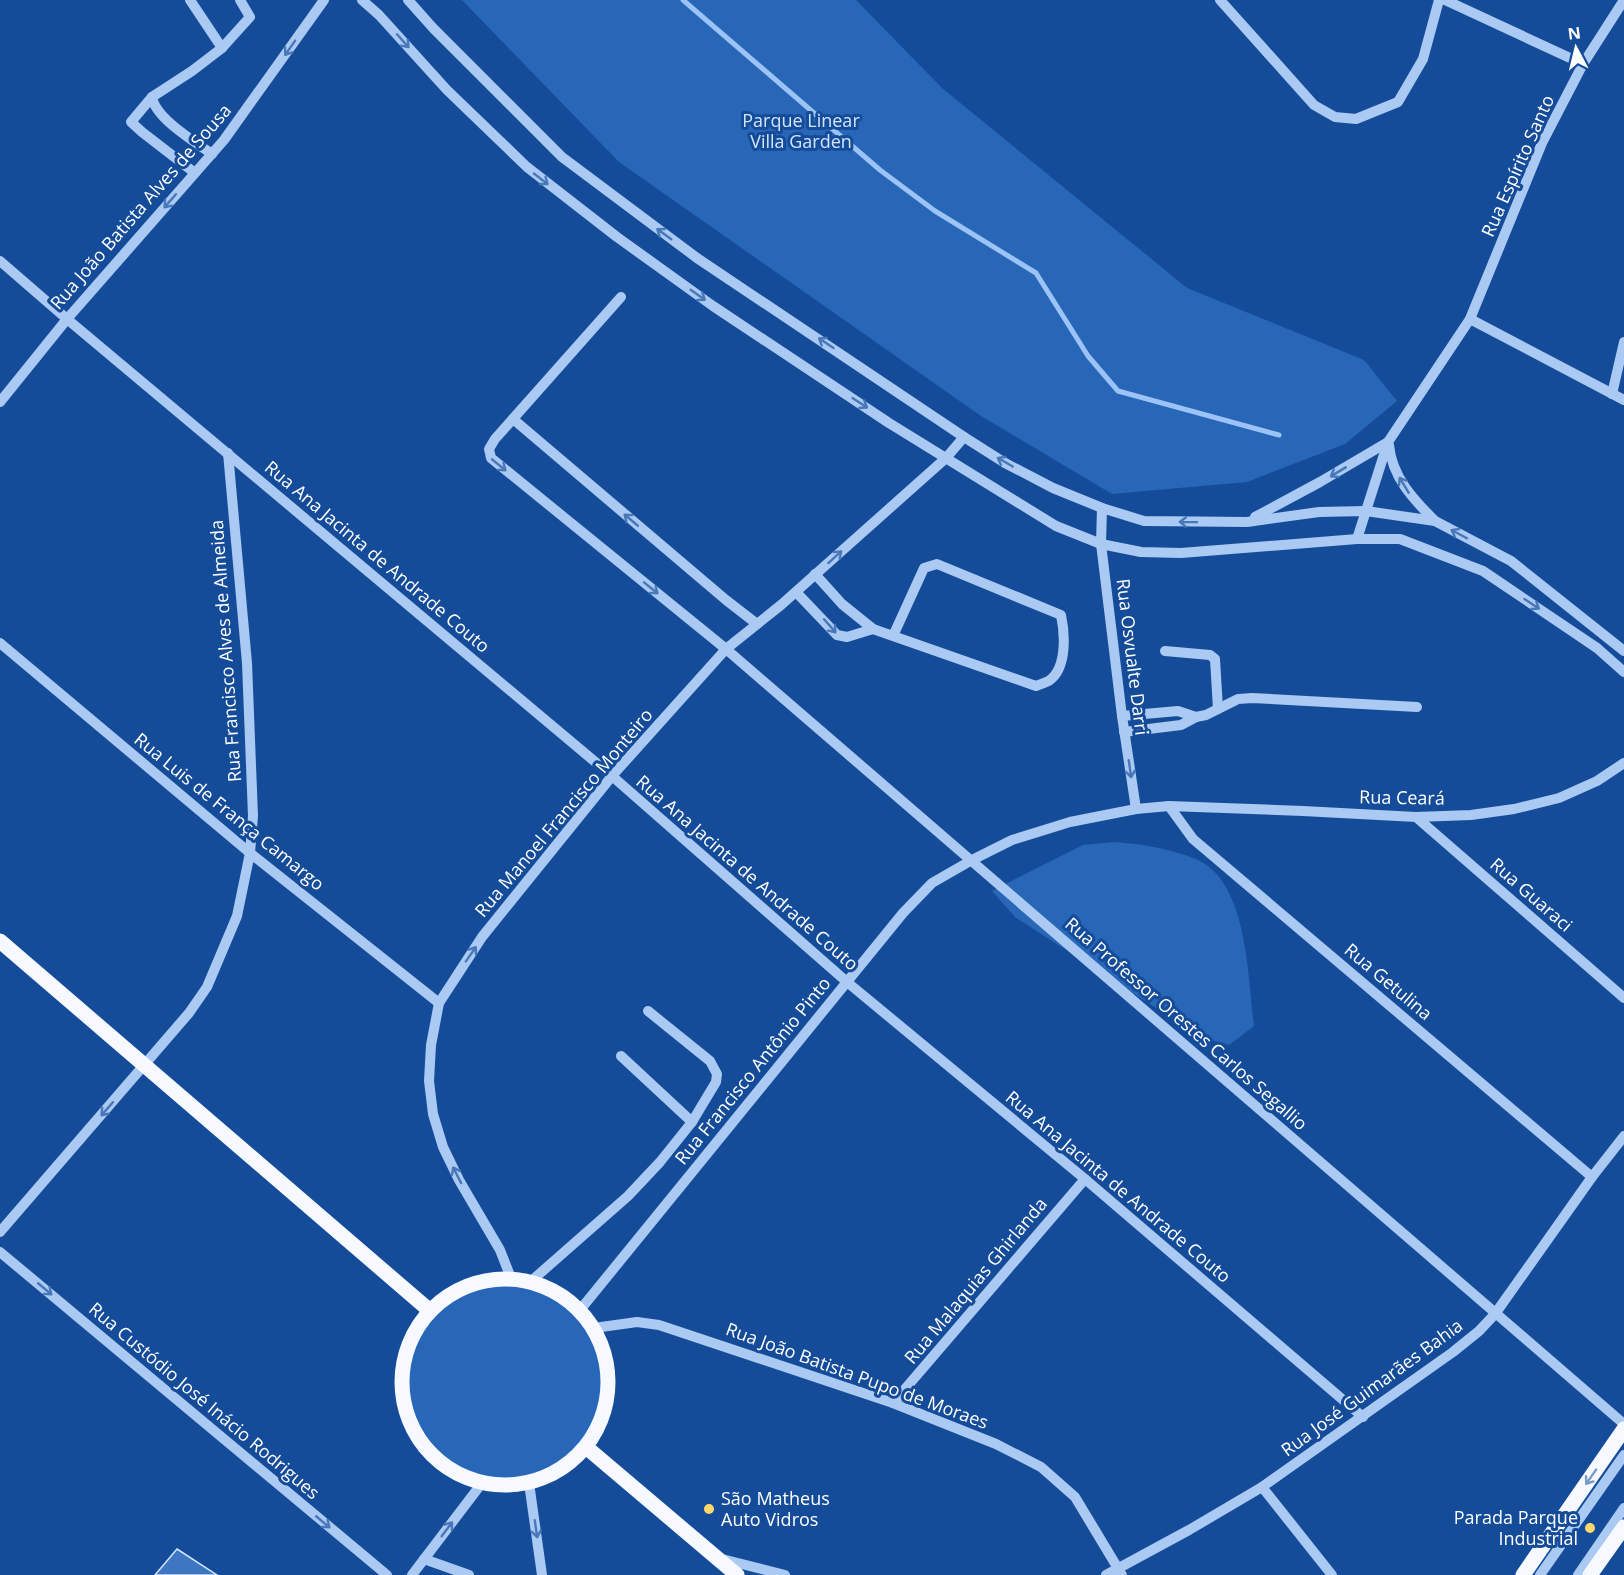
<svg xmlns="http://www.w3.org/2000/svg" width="1624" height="1575" font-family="'Open Sans',sans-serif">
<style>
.green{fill:#2866b8}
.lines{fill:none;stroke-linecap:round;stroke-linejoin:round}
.stream{stroke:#9cc3f5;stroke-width:5}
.building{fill:#3d76c1;stroke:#d2e4fd;stroke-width:1.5}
.minor{stroke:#aac9f3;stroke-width:10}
.major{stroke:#f6f9ff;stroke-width:15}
.oneway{stroke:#4978b9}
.oneway2{stroke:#7a9ac7}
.poi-dot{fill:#ffd86c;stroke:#154c9a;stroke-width:2}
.labels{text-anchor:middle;stroke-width:6;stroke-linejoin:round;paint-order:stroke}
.park-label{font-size:18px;fill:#d2e4fd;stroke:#154c9a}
.street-label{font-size:18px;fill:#fff;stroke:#154c9a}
.poi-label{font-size:18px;fill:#fff;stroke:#154c9a;text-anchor:start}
</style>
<rect width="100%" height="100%" fill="#154c9a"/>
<!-- green -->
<g class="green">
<polygon points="462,0 856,0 942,88 1187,288 1364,360 1397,401 1345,444 1247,482 1112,494 981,416 619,162"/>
<path d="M 1115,842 C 1142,844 1171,849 1196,859 C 1248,881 1248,978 1254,1026 L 1229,1045 L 1201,1037 L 1015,917 L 992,891 L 1083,845 Z"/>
<circle cx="505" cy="1382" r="104"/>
</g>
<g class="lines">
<!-- stream -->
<polyline class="stream" points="683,0 880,170 935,211 1036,273 1088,356 1118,391 1279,435"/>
</g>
<!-- building -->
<polygon class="building" points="177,1549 217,1575 155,1575"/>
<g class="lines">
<!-- minor -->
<g class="minor">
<polyline points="190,0 222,48 192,71 152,97 131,122 142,132 195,173"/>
<polyline points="362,0 379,15 447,90 527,167 617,237 713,306 889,423 1056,526 1101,544 1141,552 1181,553 1357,539 1400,539 1483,571 1597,648 1624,672"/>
<polyline points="408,0 433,28 562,157 697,258 964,437 1005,463 1053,488 1102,508 1144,521 1247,522 1319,512 1366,511 1435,521 1511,561 1624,651"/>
<polyline points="1220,0 1314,105 1335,117 1356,119 1398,102 1423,59 1439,0"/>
<polyline points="1445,0 1583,64"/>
<polyline points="222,48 250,17 240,0"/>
<path d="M 152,97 C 155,118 195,142 212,154"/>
<polyline points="0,261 67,319 612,776 847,982 1085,1179 1363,1417"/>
<polyline points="621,297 495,439 489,449 491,458 726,649 1624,1424"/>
<polyline points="1470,319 1624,400"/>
<polyline points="1612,394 1624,342"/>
<polyline points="0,402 67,319 224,140 324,0"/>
<polyline points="513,419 726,600 757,624"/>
<path d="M 1389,445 C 1392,477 1413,499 1435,521"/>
<polyline points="1102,508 1101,544 1122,716 1136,809"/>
<polyline points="1255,517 1320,482 1388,442"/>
<polyline points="1357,539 1388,442 1470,319 1542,143 1583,64 1624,0"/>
<path d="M 815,574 L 842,604 L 873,629 L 1036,686 C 1040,684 1046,683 1050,680 C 1067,667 1065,634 1061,615 L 937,564 L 924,568 L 893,636"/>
<polyline points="796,592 837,635 847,637 873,629"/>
<polyline points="0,643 250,853 439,1003"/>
<polyline points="1165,651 1210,655 1215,659 1218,709"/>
<polyline points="1122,716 1178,711 1196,717"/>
<polyline points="1124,732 1181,725 1196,717 1206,715 1238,699 1252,698 1417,707"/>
<polyline points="1169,806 1193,839 1592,1177"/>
<polyline points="1416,817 1624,998"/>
<polyline points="648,1011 710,1061 717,1074 716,1082 692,1122"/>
<polyline points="0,1232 189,1013 207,987 237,916 250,853 253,816 247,663 228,453"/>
<polyline points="0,1252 387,1575"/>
<polyline points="511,1278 500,1250 459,1180 443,1147 433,1114 429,1081 431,1045 439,1003 482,937 612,776 726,649 781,605 946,458 964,437"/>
<polyline points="529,1283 628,1196 660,1162 692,1122 621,1056"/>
<polyline points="580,1310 903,913 932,883 972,860 1012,840 1070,822 1136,809 1169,806 1303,811 1416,817 1471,815 1514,809 1559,798 1597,781 1624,763"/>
<polyline points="594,1328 637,1322 659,1325 893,1403 996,1444 1041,1467 1075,1497 1122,1575"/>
<polyline points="893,1403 1085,1179"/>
<polyline points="529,1483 542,1575"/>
<polyline points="1262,1487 1332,1575"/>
<polyline points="424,1559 469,1575"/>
<polyline points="722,1559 785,1575"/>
<polyline points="412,1575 482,1483"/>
<polyline points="1106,1575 1189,1530 1262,1487 1453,1352 1479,1331 1495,1314 1592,1177 1624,1136"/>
<polyline points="1540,1575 1624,1455"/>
<polyline points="1578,1575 1624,1508"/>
</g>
<!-- major -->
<g class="major">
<polyline points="0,941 429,1310"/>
<circle cx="505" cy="1382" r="103"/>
<polyline points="586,1447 737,1575"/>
<polyline points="1523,1575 1624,1429"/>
<polyline points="1590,1575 1624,1527"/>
</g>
</g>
<!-- one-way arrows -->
<defs><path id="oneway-shaft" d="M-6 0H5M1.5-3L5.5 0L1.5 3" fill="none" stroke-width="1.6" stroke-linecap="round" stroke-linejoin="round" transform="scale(1.5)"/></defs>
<g class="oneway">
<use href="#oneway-shaft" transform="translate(403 41) rotate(48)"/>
<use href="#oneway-shaft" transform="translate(290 48) rotate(125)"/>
<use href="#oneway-shaft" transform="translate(541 179) rotate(38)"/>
<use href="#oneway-shaft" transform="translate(170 201) rotate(131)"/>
<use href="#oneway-shaft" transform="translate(664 234) rotate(-144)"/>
<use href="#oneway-shaft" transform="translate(698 295) rotate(35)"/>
<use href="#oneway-shaft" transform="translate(826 343) rotate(-146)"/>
<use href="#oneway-shaft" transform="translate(860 403) rotate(33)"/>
<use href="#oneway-shaft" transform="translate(1005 462) rotate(-150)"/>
<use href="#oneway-shaft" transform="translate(499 465) rotate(39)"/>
<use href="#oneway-shaft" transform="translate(1338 472) rotate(149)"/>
<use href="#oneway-shaft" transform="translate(1404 485) rotate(-121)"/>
<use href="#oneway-shaft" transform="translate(631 520) rotate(-140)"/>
<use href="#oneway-shaft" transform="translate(1188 522) rotate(-179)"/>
<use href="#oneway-shaft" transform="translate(1459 534) rotate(-152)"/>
<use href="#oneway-shaft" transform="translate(835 557) rotate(-42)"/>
<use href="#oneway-shaft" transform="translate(651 588) rotate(39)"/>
<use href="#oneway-shaft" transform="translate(1532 604) rotate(34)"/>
<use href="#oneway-shaft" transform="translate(830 626) rotate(49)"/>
<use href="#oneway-shaft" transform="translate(1130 769) rotate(82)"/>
<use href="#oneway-shaft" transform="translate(471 954) rotate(-55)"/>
<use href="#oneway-shaft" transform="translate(107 1109) rotate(131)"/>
<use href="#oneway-shaft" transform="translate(457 1175) rotate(-117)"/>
<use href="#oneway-shaft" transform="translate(45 1289) rotate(40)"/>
<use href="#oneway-shaft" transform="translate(323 1522) rotate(40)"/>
<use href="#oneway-shaft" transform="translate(447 1529) rotate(-53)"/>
<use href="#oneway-shaft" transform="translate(536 1529) rotate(82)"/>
</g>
<use class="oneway2" href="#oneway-shaft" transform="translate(1591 1477) rotate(125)"/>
<!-- markers -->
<g class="poi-dot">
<circle cx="709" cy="1509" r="6"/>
<circle cx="1590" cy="1528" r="6"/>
</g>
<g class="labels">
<!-- park labels -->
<g class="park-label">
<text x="801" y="127">Parque Linear<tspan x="801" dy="21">Villa Garden</tspan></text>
</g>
<!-- street labels -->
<g class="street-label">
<text transform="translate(1518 166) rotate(-66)" y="6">Rua Espírito Santo</text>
<text transform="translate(141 207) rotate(-49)" y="6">Rua João Batista Alves de Sousa</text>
<text transform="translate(377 557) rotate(40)" y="6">Rua Ana Jacinta de Andrade Couto</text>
<text transform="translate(226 651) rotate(-94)" y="6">Rua Francisco Alves de Almeida</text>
<text transform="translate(1132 657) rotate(83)" y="6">Rua Osvualte Darri</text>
<text transform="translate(1402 798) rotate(1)" y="6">Rua Ceará</text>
<text transform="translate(229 812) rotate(39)" y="6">Rua Luis de França Camargo</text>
<text transform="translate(564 813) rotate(-50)" y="6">Rua Manoel Francisco Monteiro</text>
<text transform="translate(747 873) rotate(41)" y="6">Rua Ana Jacinta de Andrade Couto</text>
<text transform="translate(1531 895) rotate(41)" y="6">Rua Guaraci</text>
<text transform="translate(1388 982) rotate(40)" y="6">Rua Getulina</text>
<text transform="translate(1186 1024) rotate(41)" y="6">Rua Professor Orestes Carlos Segallio</text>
<text transform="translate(753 1071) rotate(-51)" y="6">Rua Francisco Antônio Pinto</text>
<text transform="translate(1118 1187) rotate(40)" y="6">Rua Ana Jacinta de Andrade Couto</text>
<text transform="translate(976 1281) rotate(-50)" y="6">Rua Malaquias Ghirlanda</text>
<text transform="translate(857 1376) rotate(20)" y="6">Rua João Batista Pupo de Moraes</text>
<text transform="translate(1372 1388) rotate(-36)" y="6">Rua José Guimarães Bahia</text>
<text transform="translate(204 1401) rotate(40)" y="6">Rua Custódio José Inácio Rodrigues</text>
</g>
<!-- poi labels -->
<g class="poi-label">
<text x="721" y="1505">São Matheus<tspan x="721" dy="21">Auto Vidros</tspan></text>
<text x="1578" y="1524" text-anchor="end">Parada Parque<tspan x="1578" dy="21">Industrial</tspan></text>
</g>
</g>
<!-- north arrow -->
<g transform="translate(1576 48) rotate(353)" stroke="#154c9a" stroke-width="4.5" paint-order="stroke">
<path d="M0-4.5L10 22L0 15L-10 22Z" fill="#ffffff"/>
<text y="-9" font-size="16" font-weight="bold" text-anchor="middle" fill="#ffffff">N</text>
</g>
</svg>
